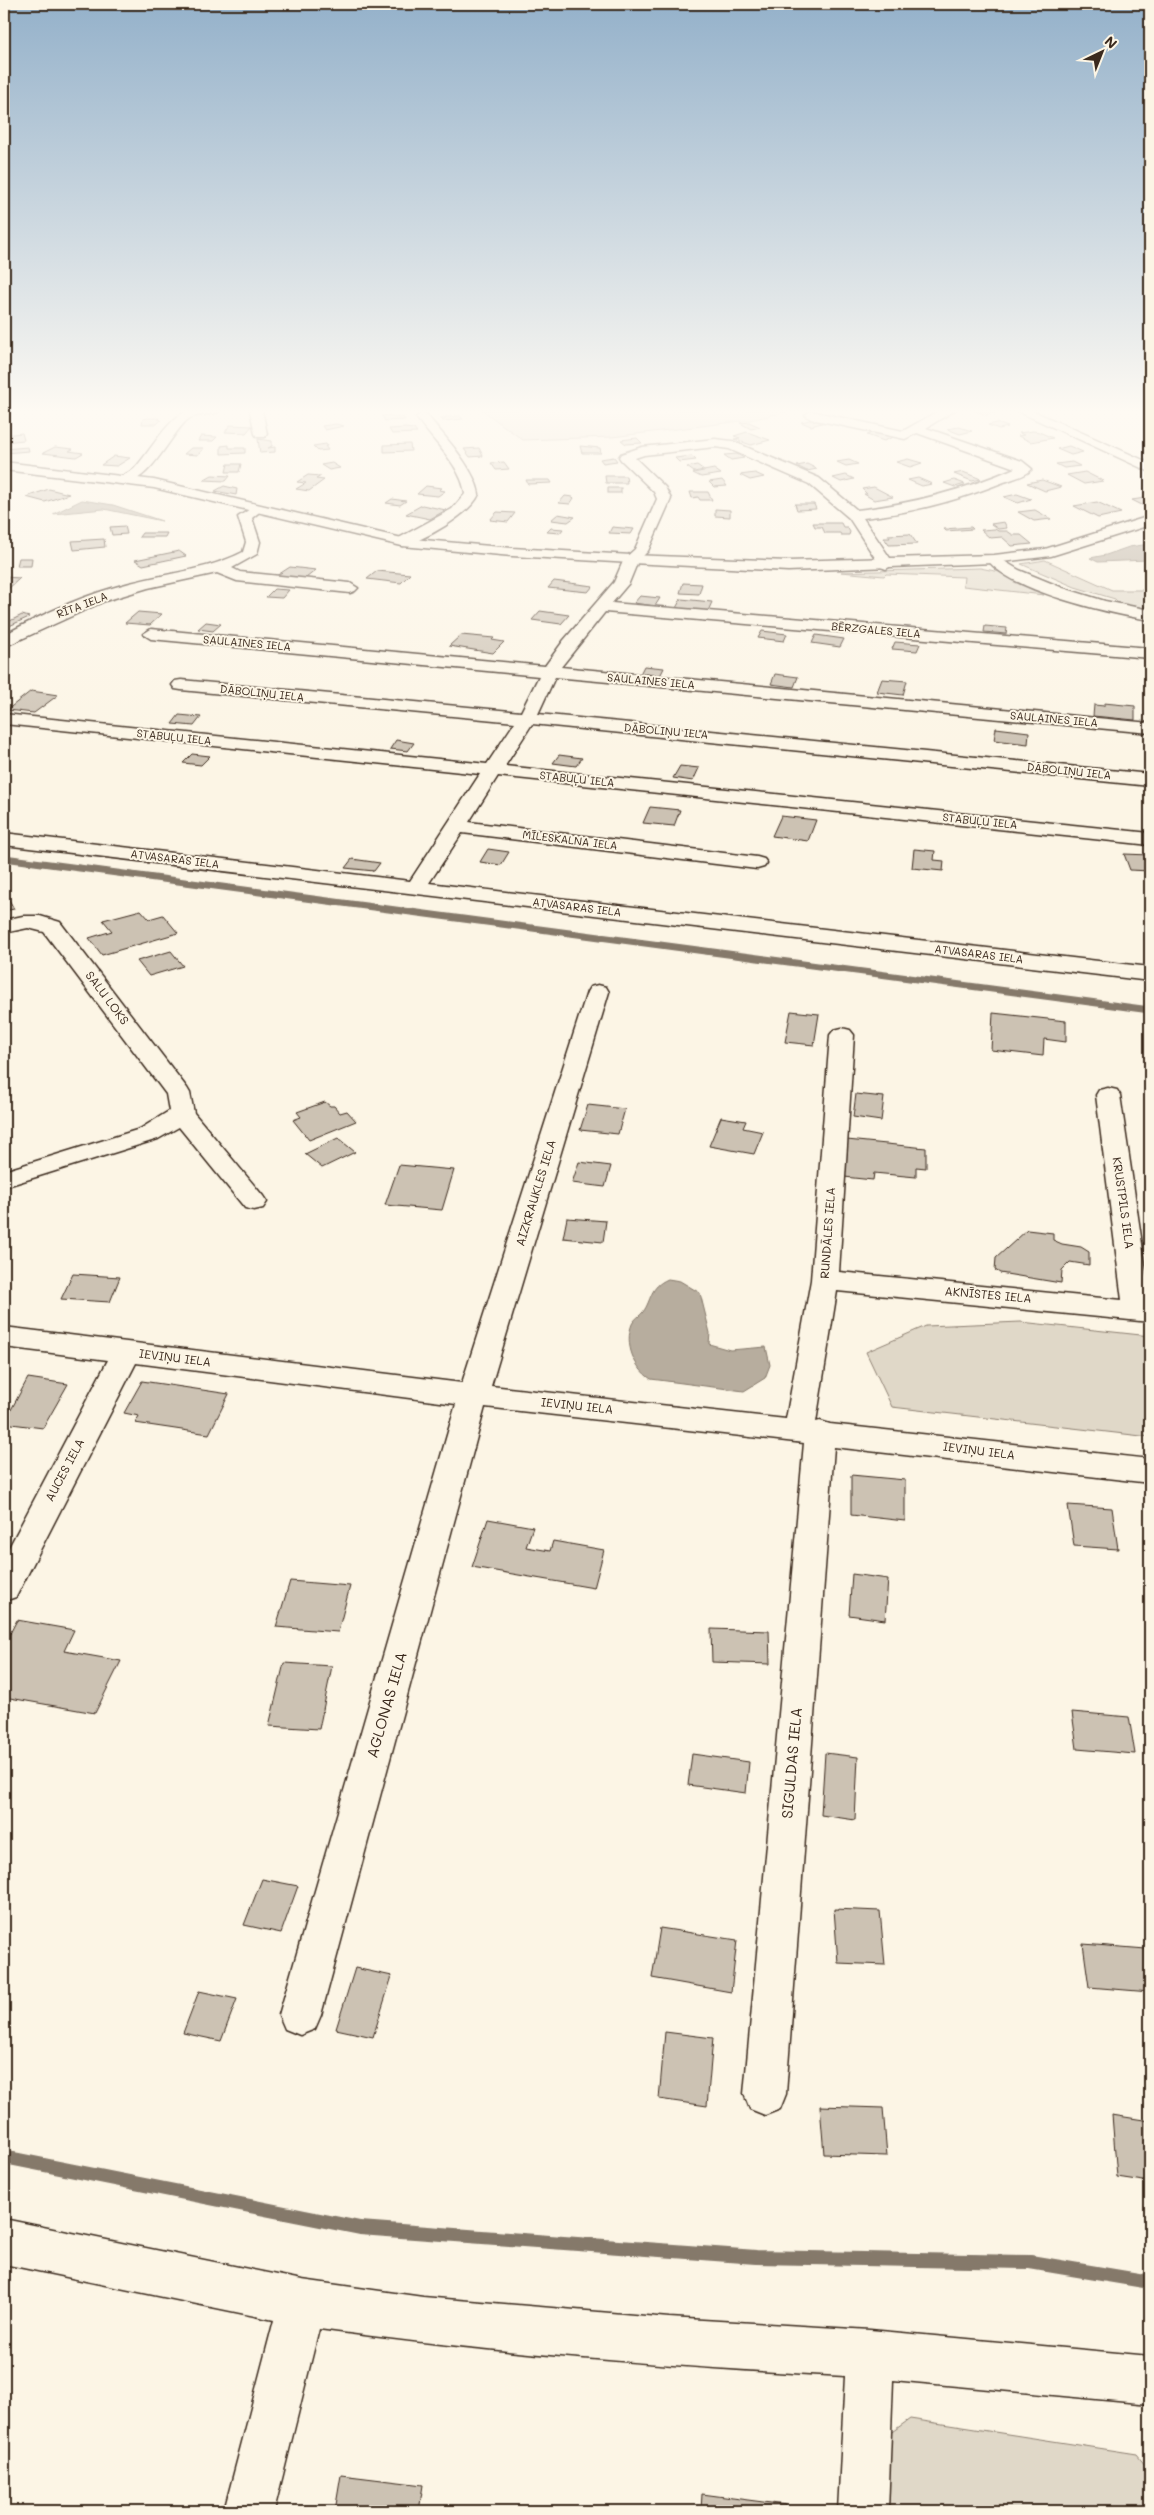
<svg xmlns="http://www.w3.org/2000/svg" width="1154" height="2515" font-family="Mali,sans-serif">
<style>
.green{fill:#e0d8c8;stroke:#8e8173}
.water{fill:#b7ad9e;stroke:#85796b}
.lines{fill:none;stroke-linecap:round;stroke-linejoin:round}
.stream-far1{stroke:#85796b;stroke-width:7}
.stream{stroke:#85796b;stroke-width:14}
.building{fill:#ccc2b3;stroke:#3b2a1e}
.street-casing{stroke:#3b2a1e;stroke-width:3}
.secondary-casing{stroke:#3b2a1e;stroke-width:3}
.street{fill:#fcf5e5;fill-rule:evenodd}
.secondary{fill:#fcf5e5;fill-rule:evenodd}
.labels{text-anchor:middle;stroke-width:4;stroke-linejoin:round;paint-order:stroke}
.far-street-label{font-size:11px;fill:#3b2a1e;stroke:#fcf5e5}
.street-label{font-size:12px;fill:#3b2a1e;stroke:#fcf5e5}
.near-street-label{font-size:15px;fill:#3b2a1e;stroke:#fcf5e5}
</style>
<rect width="100%" height="100%" fill="#fcf5e5"/>
<filter id="ink" filterUnits="userSpaceOnUse"><feTurbulence type="fractalNoise" baseFrequency=".02" numOctaves="2"/><feDisplacementMap in="SourceGraphic" scale="10" xChannelSelector="R" yChannelSelector="G"/><feConvolveMatrix kernelMatrix="1 2 1 2 8 2 1 2 1" color-interpolation-filters="sRGB"/></filter>
<g filter="url(#ink)">
<!-- green -->
<g class="green">
<polygon points="482,410 795,410 750,420 612,437 523,440"/>
<polygon points="1045,560 1112,590 1150,590 1150,609 1120,604 1115,599 1075,587 1021,564"/>
<polygon points="980,568 1000,572 1015,579 1012,581 1044,595 963,586 964,577 886,574 884,576 841,572"/>
<polygon points="1021,1322 1150,1336 1150,1437 892,1407 866,1352 926,1326"/>
<polygon points="910,2419 1137,2454 1150,2470 1150,2511 887,2511 889,2434"/>
</g>
<!-- water -->
<g class="water">
<polygon points="82,500 113,505 162,521 104,509 53,514"/>
<polygon points="1150,544 1150,560 1148,560 1098,562 1090,558 1106,555 1129,547"/>
<path d="M 668,1279 L 680,1281 L 700,1293 L 710,1333 L 709,1344 L 730,1350 L 766,1347 L 770,1365 L 765,1378 L 744,1391 L 651,1379 C 634,1368 624,1344 632,1324 C 634,1319 640,1316 643,1312 C 652,1300 649,1287 668,1279 Z"/>
</g>
<g class="lines">
<!-- stream-far1 -->
<polyline class="stream-far1" points="4,858 1150,1010"/>
<!-- stream -->
<polyline class="stream" points="4,2157 360,2228 756,2257 1030,2262 1150,2282"/>
</g>
<!-- building -->
<g class="building">
<polygon points="973,410 998,410 1001,411 986,415"/>
<polygon points="391,415 393,417 403,417 405,420 385,421 382,416"/>
<polygon points="460,416 463,419 443,421 440,418"/>
<polygon points="148,418 159,418 158,419 161,420 157,424 142,424 143,419"/>
<polygon points="814,419 825,422 811,426 801,422"/>
<polygon points="749,422 760,427 751,429 740,423"/>
<polygon points="997,423 1008,427 999,429 988,425"/>
<polygon points="336,424 344,426 325,430 322,426"/>
<polygon points="230,425 252,426 246,433 225,432"/>
<polygon points="959,427 972,431 960,434 947,429"/>
<polygon points="405,428 414,429 417,433 392,434 389,429"/>
<polygon points="876,431 895,436 884,441 867,435"/>
<polygon points="1033,431 1039,432 1053,438 1031,442 1018,436 1024,435 1019,433"/>
<polygon points="747,432 770,440 751,445 734,439 740,438 734,436"/>
<polygon points="22,433 24,440 4,442 4,435"/>
<polygon points="201,436 217,437 213,441 198,441"/>
<polygon points="637,438 642,443 626,444 621,440"/>
<polygon points="258,439 272,441 272,446 268,448 275,447 275,452 260,453"/>
<polygon points="326,444 327,446 325,446 328,450 318,451 313,446"/>
<polygon points="410,444 411,451 384,452 384,445"/>
<polygon points="229,445 229,448 245,448 245,453 221,454 221,446"/>
<polygon points="580,446 600,448 601,453 582,453"/>
<polygon points="1069,446 1083,452 1071,455 1057,449"/>
<polygon points="28,447 29,451 5,453 4,449"/>
<polygon points="55,447 73,449 69,451 83,453 76,457 43,453"/>
<polygon points="191,448 204,448 198,455 184,454"/>
<polygon points="479,448 483,456 470,457 464,449"/>
<polygon points="737,454 744,458 731,460 724,455"/>
<polygon points="114,456 130,458 117,466 101,465"/>
<polygon points="692,456 696,460 679,462 675,458"/>
<polygon points="614,457 617,461 603,463 600,459"/>
<polygon points="908,459 922,463 910,467 896,462"/>
<polygon points="849,460 858,464 846,466 837,462"/>
<polygon points="504,462 509,469 496,470 491,463"/>
<polygon points="1072,462 1080,466 1064,468 1056,464"/>
<polygon points="332,463 340,468 329,470 321,465"/>
<polygon points="228,464 241,464 239,472 226,472"/>
<polygon points="807,464 817,469 807,471 797,466"/>
<polygon points="697,465 704,470 694,472 687,467"/>
<polygon points="714,469 721,474 701,477 693,473"/>
<polygon points="963,472 981,479 972,481 954,474"/>
<polygon points="1085,472 1103,481 1084,484 1067,475"/>
<polygon points="755,473 764,477 750,480 740,475"/>
<polygon points="212,475 230,476 226,481 203,480"/>
<polygon points="308,475 321,476 316,479 324,480 309,491 296,489 306,483 297,482"/>
<polygon points="846,475 854,479 841,482 833,478"/>
<polygon points="605,476 626,476 627,483 606,483"/>
<polygon points="918,478 932,484 922,486 908,480"/>
<polygon points="526,480 550,480 552,483 528,484"/>
<polygon points="722,480 727,486 714,487 709,482"/>
<polygon points="954,480 965,484 955,487 944,483"/>
<polygon points="1042,480 1061,487 1045,491 1027,483"/>
<polygon points="224,486 237,489 236,495 215,491"/>
<polygon points="426,486 442,488 439,490 445,491 438,496 417,494"/>
<polygon points="874,487 893,497 874,500 864,494 867,494 862,489"/>
<rect x="608" y="488" width="13" height="5"/>
<polygon points="49,489 69,494 45,502 26,497"/>
<polygon points="690,492 708,492 712,500 700,500 698,497 692,498"/>
<polygon points="1017,494 1031,499 1018,503 1004,497"/>
<polygon points="565,496 573,497 574,498 570,504 559,503"/>
<polygon points="1145,498 1150,500 1150,504 1142,505 1132,500"/>
<polygon points="392,499 406,501 400,505 386,503"/>
<polygon points="1097,502 1121,513 1098,518 1074,506"/>
<polygon points="795,504 814,504 816,509 797,510"/>
<polygon points="422,505 446,510 430,519 406,514"/>
<polygon points="715,509 730,510 730,517 715,516"/>
<polygon points="1035,510 1051,519 1034,521 1018,512"/>
<polygon points="497,512 515,513 508,522 490,520"/>
<polygon points="558,514 575,517 568,522 551,520"/>
<polygon points="1004,522 1007,528 998,529 991,524"/>
<polygon points="813,523 841,523 843,527 847,527 850,532 849,535 841,535 840,533 825,533 822,527 815,527"/>
<polygon points="125,526 127,534 112,535 110,527"/>
<polygon points="612,527 634,529 631,534 609,533"/>
<polygon points="971,527 973,529 946,531 944,529"/>
<polygon points="551,528 563,529 560,533 547,532"/>
<polygon points="995,529 998,531 1007,531 1013,535 1021,535 1032,544 1012,546 1002,537 990,538 981,530"/>
<polygon points="142,533 167,533 165,537 139,537"/>
<polygon points="910,534 917,544 889,545 884,538 890,538 888,535"/>
<polygon points="104,539 105,547 74,550 72,541"/>
<polygon points="179,551 186,556 143,565 135,560"/>
<polygon points="19,558 32,558 31,566 17,566"/>
<polygon points="290,567 316,570 301,582 273,578"/>
<polygon points="377,571 410,574 401,583 367,579"/>
<polygon points="4,577 20,578 7,590 4,589"/>
<polygon points="554,581 593,586 588,592 548,588"/>
<polygon points="683,583 702,584 699,594 680,593"/>
<polygon points="274,589 289,590 282,598 266,597"/>
<polygon points="640,596 660,598 655,606 634,603"/>
<polygon points="681,599 712,602 708,611 676,608"/>
<polygon points="540,611 569,615 561,624 532,620"/>
<polygon points="138,612 162,614 150,625 125,623"/>
<polygon points="22,615 29,617 7,627 4,627 4,624"/>
<polygon points="206,622 221,624 213,631 198,629"/>
<polygon points="985,626 1007,628 1006,634 984,632"/>
<polygon points="762,631 787,634 784,641 758,638"/>
<polygon points="461,635 494,638 492,640 504,642 493,653 449,646"/>
<polygon points="816,635 844,639 840,647 812,643"/>
<polygon points="895,642 920,644 917,651 892,649"/>
<polygon points="644,666 664,668 660,676 640,674"/>
<polygon points="775,674 798,677 794,687 771,684"/>
<polygon points="882,679 907,681 903,695 877,692"/>
<polygon points="31,691 58,695 34,713 7,710"/>
<polygon points="1104,703 1135,706 1135,720 1093,716 1094,705 1104,706"/>
<polygon points="179,715 201,717 194,726 172,724"/>
<polygon points="996,728 1029,732 1028,744 994,740"/>
<polygon points="396,740 414,743 408,751 390,749"/>
<polygon points="192,754 210,756 201,765 183,763"/>
<polygon points="559,755 582,758 576,766 553,763"/>
<polygon points="680,766 699,768 693,781 673,778"/>
<polygon points="650,807 680,810 674,826 643,823"/>
<polygon points="781,816 816,820 808,841 772,836"/>
<polygon points="488,849 509,852 501,865 480,862"/>
<polygon points="914,849 935,851 934,860 944,861 943,871 912,868"/>
<polygon points="1124,854 1150,855 1150,871 1130,870"/>
<polygon points="352,859 380,863 374,871 345,868"/>
<polygon points="7,896 14,909 4,911 4,897"/>
<polygon points="141,910 149,919 163,915 178,933 102,955 89,938 112,931 103,920"/>
<polygon points="171,951 183,966 149,976 137,961"/>
<polygon points="791,1011 819,1014 814,1045 785,1042"/>
<polygon points="993,1013 1066,1021 1066,1042 1044,1039 1043,1056 991,1050"/>
<polygon points="856,1094 884,1097 881,1121 853,1117"/>
<polygon points="325,1102 330,1106 334,1106 340,1113 347,1111 356,1121 309,1140 293,1120 301,1117 297,1112"/>
<polygon points="588,1105 625,1109 618,1134 580,1130"/>
<polygon points="721,1117 746,1121 743,1128 763,1132 754,1154 709,1146"/>
<polygon points="338,1138 355,1152 322,1168 305,1154"/>
<polygon points="847,1140 926,1148 926,1168 916,1167 916,1177 874,1173 873,1180 844,1177"/>
<polygon points="579,1162 611,1166 605,1187 572,1183"/>
<polygon points="399,1165 454,1170 442,1210 385,1205"/>
<polygon points="567,1218 606,1221 603,1242 563,1238"/>
<polygon points="1027,1230 1053,1233 1053,1240 1062,1244 1081,1247 1089,1252 1089,1265 1070,1262 1062,1270 1061,1283 1000,1273 995,1270 996,1258"/>
<polygon points="73,1274 120,1277 110,1302 61,1299"/>
<polygon points="28,1378 68,1384 43,1428 4,1423"/>
<polygon points="142,1381 229,1394 209,1434 135,1423 139,1416 124,1413"/>
<polygon points="851,1475 905,1480 905,1521 851,1515"/>
<polygon points="1068,1505 1112,1508 1118,1549 1074,1546"/>
<polygon points="488,1519 533,1527 526,1547 550,1551 553,1541 604,1550 594,1588 472,1567"/>
<polygon points="852,1574 888,1579 885,1620 849,1615"/>
<polygon points="290,1581 350,1586 338,1632 276,1627"/>
<polygon points="17,1620 74,1630 64,1651 121,1661 95,1713 4,1697 4,1645"/>
<polygon points="711,1629 769,1631 770,1664 712,1662"/>
<polygon points="284,1663 332,1666 319,1729 269,1726"/>
<polygon points="1072,1712 1129,1717 1135,1754 1077,1749"/>
<polygon points="825,1753 858,1757 855,1820 821,1815"/>
<polygon points="692,1754 749,1762 746,1793 688,1785"/>
<polygon points="262,1879 298,1886 281,1933 244,1925"/>
<polygon points="834,1909 880,1911 885,1965 838,1963"/>
<polygon points="660,1928 737,1940 731,1992 652,1978"/>
<polygon points="1083,1944 1146,1949 1150,1992 1089,1987"/>
<polygon points="355,1968 392,1976 373,2037 336,2029"/>
<polygon points="199,1991 237,1999 221,2041 183,2033"/>
<polygon points="665,2032 713,2038 707,2106 659,2099"/>
<polygon points="820,2106 883,2108 887,2156 824,2154"/>
<polygon points="1112,2115 1150,2121 1150,2182 1117,2177"/>
<polygon points="341,2475 423,2485 419,2511 335,2511"/>
<polygon points="702,2494 786,2505 785,2511 701,2511"/>
</g>
<g class="lines">
<!-- street casing -->
<g class="street-casing">
<g id="street">
<path d="M 191,410 L 219,410 L 217,413 C 208,415 194,414 187,420 C 170,435 147,488 121,482 L 119,479 C 123,474 130,473 135,468 C 150,452 170,414 191,410 Z"/>
<polygon points="250,410 262,410 267,434 265,437 257,437 255,434"/>
<path d="M 940,410 L 955,410 L 926,428 L 1022,461 L 1032,469 C 1026,476 1013,479 1004,482 C 959,500 912,513 863,518 L 894,564 L 886,569 L 881,567 L 849,518 L 809,484 L 729,449 L 715,447 L 644,455 L 635,458 L 665,487 L 671,499 L 648,551 L 638,561 L 629,583 L 612,603 L 1150,648 L 1150,658 L 605,612 L 561,667 L 1150,723 L 1150,733 L 555,677 L 538,714 L 1150,774 L 1150,786 L 532,724 L 505,766 L 1150,833 L 1150,845 L 498,776 L 469,822 L 757,857 L 764,859 L 767,863 L 764,867 L 757,869 L 462,833 L 429,883 L 1150,967 L 1150,981 L 4,845 L 4,833 L 410,881 L 480,774 L 4,724 L 4,714 L 487,764 L 515,722 L 181,690 L 175,689 L 172,685 L 175,681 L 181,680 L 521,712 L 539,676 L 151,639 L 143,634 L 151,629 L 545,666 L 564,640 L 614,582 L 624,559 L 635,549 L 657,499 L 654,492 L 621,460 L 619,457 L 621,454 L 642,447 L 715,439 L 732,441 L 819,478 L 857,510 C 912,504 964,490 1015,468 L 917,433 L 905,439 L 811,419 L 805,415 L 811,411 L 903,431 Z"/>
<polygon points="1015,410 1031,410 1150,463 1150,472"/>
<path d="M 422,413 L 426,414 C 443,435 475,468 479,494 C 471,514 423,541 402,546 L 395,542 L 397,539 L 452,509 L 465,494 C 462,466 432,440 416,417 Z"/>
<path d="M 256,505 L 263,509 L 252,518 L 260,542 L 257,554 L 232,568 L 240,572 L 350,583 L 358,588 L 355,591 L 350,593 L 237,581 L 217,573 L 148,588 L 105,601 L 4,647 L 4,635 C 44,613 86,594 130,583 C 168,573 208,570 243,552 L 246,542 L 238,517 Z"/>
<path d="M 994,555 L 1019,570 L 1063,588 L 1105,601 L 1150,610 L 1150,620 C 1112,614 1009,591 987,559 Z"/>
<polygon points="23,916 40,916 60,922 187,1088 190,1093 194,1113 263,1196 267,1202 263,1208 254,1210 245,1208 179,1127 158,1139 4,1187 4,1171 140,1129 169,1111 166,1094 44,932 28,928 4,933 4,920"/>
<polygon points="598,985 606,987 609,992 491,1386 786,1419 811,1280 830,1035 834,1030 842,1028 850,1030 854,1035 839,1272 1122,1300 1096,1095 1099,1090 1108,1088 1117,1090 1120,1095 1150,1298 1150,1322 837,1291 816,1422 820,1421 830,1424 1150,1459 1150,1483 834,1447 786,2094 780,2109 765,2115 750,2109 744,2094 804,1443 485,1407 321,2015 315,2029 300,2035 285,2029 279,2015 456,1404 136,1363 16,1597 4,1601 4,1557 108,1360 4,1347 4,1327 462,1383 587,992 590,987"/>
<path d="M 4,2219 L 302,2280 L 423,2297 L 669,2318 L 870,2330 L 1150,2356 L 1150,2404 L 893,2380 L 888,2511 L 838,2511 L 845,2376 C 669,2366 493,2353 319,2329 L 274,2511 L 224,2511 L 274,2320 L 4,2264 Z"/>
</g>
</g>
<!-- secondary casing -->
<g class="secondary-casing">
<polygon id="secondary" points="4,462 154,480 402,538 512,548 631,555 788,561 994,555 1045,549 1150,516 1150,525 1051,556 994,563 788,571 631,563 512,556 402,546 154,488 4,470"/>
</g>
<!-- street -->
<use href="#street" class="street"/>
<!-- secondary -->
<use href="#secondary" class="secondary"/>
</g>
</g>
<!-- sky -->
<linearGradient id="sky" x2="0" y2="1"><stop stop-color="#94b1ca"/><stop offset="0.54" stop-color="#fefaf3"/><stop offset="1" stop-color="#fefaf3" stop-opacity="0"/></linearGradient>
<rect width="1154" height="762" fill="url(#sky)"/>
<g class="labels">
<!-- far-street labels -->
<g class="far-street-label">
<text transform="translate(82 605) rotate(-21)" y="4">RĪTA IELA</text>
<text transform="translate(876 630) rotate(5)" y="4">BĒRZGALES IELA</text>
<text transform="translate(247 643) rotate(5)" y="4">SAULAINES IELA</text>
<text transform="translate(651 681) rotate(5)" y="4">SAULAINES IELA</text>
<text transform="translate(262 693) rotate(6)" y="4">DĀBOLIŅU IELA</text>
<text transform="translate(1054 719) rotate(5)" y="4">SAULAINES IELA</text>
<text transform="translate(666 731) rotate(5)" y="4">DĀBOLIŅU IELA</text>
<text transform="translate(174 737) rotate(6)" y="4">STABUĻU IELA</text>
<text transform="translate(1069 771) rotate(6)" y="4">DĀBOLIŅU IELA</text>
<text transform="translate(577 779) rotate(6)" y="4">STABUĻU IELA</text>
<text transform="translate(980 821) rotate(6)" y="4">STABUĻU IELA</text>
<text transform="translate(570 840) rotate(7)" y="4">MĪLESKALNA IELA</text>
<text transform="translate(175 859) rotate(7)" y="4">ATVASARAS IELA</text>
<text transform="translate(577 907) rotate(7)" y="4">ATVASARAS IELA</text>
<text transform="translate(979 954) rotate(7)" y="4">ATVASARAS IELA</text>
</g>
<!-- street labels -->
<g class="street-label">
<text transform="translate(107 998) rotate(53)" y="4">SALU LOKS</text>
<text transform="translate(536 1193) rotate(-73)" y="4">AIZKRAUKLES IELA</text>
<text transform="translate(1123 1203) rotate(82)" y="4">KRUSTPILS IELA</text>
<text transform="translate(828 1233) rotate(-86)" y="4">RUNDĀLES IELA</text>
<text transform="translate(988 1295) rotate(5)" y="4">AKNĪSTES IELA</text>
<text transform="translate(175 1358) rotate(7)" y="4">IEVIŅU IELA</text>
<text transform="translate(577 1406) rotate(6)" y="4">IEVIŅU IELA</text>
<text transform="translate(979 1451) rotate(7)" y="4">IEVIŅU IELA</text>
<text transform="translate(65 1470) rotate(-62)" y="4">AUCES IELA</text>
</g>
<!-- near-street labels -->
<g class="near-street-label">
<text transform="translate(387 1705) rotate(-74)" y="5">AGLONAS IELA</text>
<text transform="translate(792 1763) rotate(-85)" y="5">SIGULDAS IELA</text>
</g>
</g>
<!-- margin -->
<rect width="1154" height="2515" fill="none" stroke="#fcf5e5" stroke-width="20"/>
<rect x="10" y="10" width="1134" height="2495" fill="none" stroke="#3b2a1e" stroke-width="2" filter="url(#ink)"/>
<!-- north arrow -->
<g transform="translate(1102 52) rotate(43)" stroke="#fcf5e5" stroke-width="4" paint-order="stroke">
<path d="M0-4L9 19L0 12L-9 19Z" fill="#3b2a1e"/>
<text y="-8" font-size="14" font-weight="bold" text-anchor="middle" fill="#3b2a1e">N</text>
</g>
</svg>
